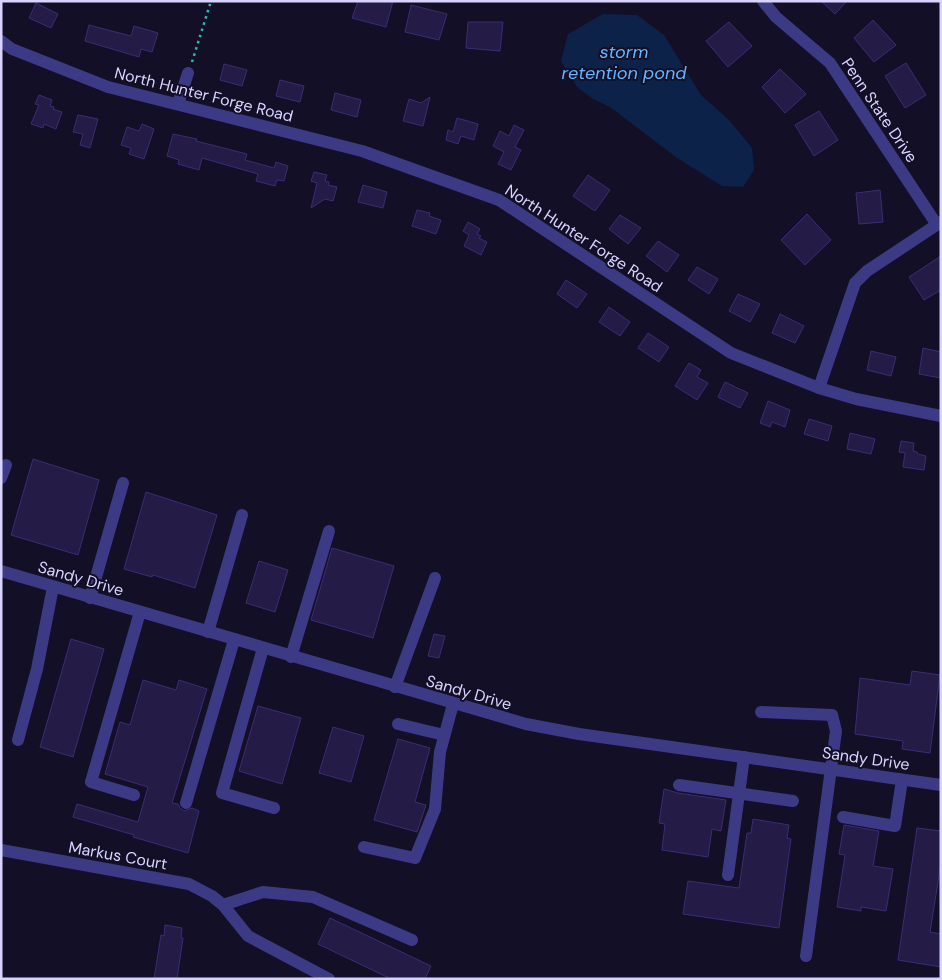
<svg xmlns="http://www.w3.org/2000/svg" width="942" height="980" font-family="'DM Sans',sans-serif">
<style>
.water{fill:#0c2248}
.building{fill:#241b47;stroke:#3b2d73}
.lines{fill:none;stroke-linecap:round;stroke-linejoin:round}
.path{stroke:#2fb8b0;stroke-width:2.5;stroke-dasharray:2.5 4;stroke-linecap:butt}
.minor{stroke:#3d3a85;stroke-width:12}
.labels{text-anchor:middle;stroke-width:4;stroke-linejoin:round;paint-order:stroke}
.street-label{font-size:16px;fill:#d9d4ff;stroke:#130f26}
.water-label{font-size:18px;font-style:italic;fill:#62b6ff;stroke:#130f26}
</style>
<rect width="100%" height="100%" fill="#130f26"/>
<!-- water -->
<polygon class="water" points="603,14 637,15 664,35 701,95 729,120 752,148 754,170 743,187 722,186 677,158 610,107 593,99 577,87 561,61 568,34"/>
<!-- building -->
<g class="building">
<polygon points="358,1 393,1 386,27 352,18"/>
<polygon points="821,1 847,1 835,14"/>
<polygon points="36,3 58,14 51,28 29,18"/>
<polygon points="411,5 447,14 439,40 405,32"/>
<polygon points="873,20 896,45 874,62 854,38"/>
<polygon points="468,22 503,22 500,51 466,48"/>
<polygon points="729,22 752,46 728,67 706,41"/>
<polygon points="89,25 131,36 134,26 158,33 152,52 141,49 139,57 85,41"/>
<polygon points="906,63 926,95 905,108 885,76"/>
<polygon points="224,64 247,70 242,86 220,80"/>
<polygon points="780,69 806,94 785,113 762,87"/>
<polygon points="280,80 304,86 300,102 276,96"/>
<polygon points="335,93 361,100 357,117 331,110"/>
<polygon points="39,95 52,100 50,106 54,107 53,109 62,112 56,129 44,124 43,128 31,124 39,105 35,104"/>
<polygon points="430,97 423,126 403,121 409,99 421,103"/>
<polygon points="819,111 838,140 814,156 795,125"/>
<polygon points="78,115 98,119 90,148 80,145 83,134 73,132"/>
<polygon points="457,118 478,124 474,140 461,136 458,144 446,140 448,130 453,132"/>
<polygon points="142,124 154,129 144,159 129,154 131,148 121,145 127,127 139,131"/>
<polygon points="514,125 524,130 515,147 521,150 511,170 498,164 504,152 493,146 500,131 509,136"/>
<polygon points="173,134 197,139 196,141 247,154 245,160 274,168 276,162 288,166 284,181 277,180 275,186 256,181 258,174 202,158 199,170 178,164 179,160 167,156"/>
<polygon points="314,172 327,175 325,181 329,182 328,185 337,187 333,201 325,199 311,208 317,183 311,181"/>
<polygon points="588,175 610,190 595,211 573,196"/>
<polygon points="363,185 387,192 383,208 358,202"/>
<polygon points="880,190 883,222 859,224 856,193"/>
<polygon points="417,210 430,213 429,216 441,220 436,234 412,226"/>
<polygon points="807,214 831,240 805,265 781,240"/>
<polygon points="620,215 641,228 628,244 609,229"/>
<polygon points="468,222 480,229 477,234 481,236 479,238 487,242 481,255 464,246 469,235 463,231"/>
<polygon points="658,241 679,255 667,272 646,256"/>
<polygon points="941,256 941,290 924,300 909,277"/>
<polygon points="697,267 718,279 709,294 688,280"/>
<polygon points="566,280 587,294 577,308 557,294"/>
<polygon points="738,294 760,304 750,322 729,311"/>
<polygon points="609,307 630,322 620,336 599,322"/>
<polygon points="780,314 804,326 795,343 772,333"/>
<polygon points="648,333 669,347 659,362 638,348"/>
<polygon points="923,348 941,352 941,378 919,374"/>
<polygon points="871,351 896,357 891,376 867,370"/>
<polygon points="689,363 701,370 697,377 708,383 697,400 675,386"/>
<polygon points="725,382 748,393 740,408 718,397"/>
<polygon points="768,401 790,410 785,427 772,422 770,427 760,423"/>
<polygon points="809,419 832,426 828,441 804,434"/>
<polygon points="850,433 875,439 871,454 847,449"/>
<polygon points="901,441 914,443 913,451 917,452 918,454 926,456 924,470 903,467 905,453 899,452"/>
<polygon points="33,459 99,480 78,555 11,535"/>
<polygon points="146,492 217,515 195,588 153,575 152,577 124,569"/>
<polygon points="332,548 394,566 373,638 311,620"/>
<polygon points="259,561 288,570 275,612 246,603"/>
<polygon points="434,634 445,636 439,658 428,656"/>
<polygon points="71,639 104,649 73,757 40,747"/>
<polygon points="912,671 940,675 930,753 902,749 903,741 855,734 860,678 910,685"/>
<polygon points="143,680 176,690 179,680 207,689 172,803 178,804 180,808 184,811 192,808 199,811 188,853 133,837 134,835 73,817 77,804 138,822 148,787 105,774 120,722 130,725"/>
<polygon points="258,706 301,718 282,784 239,771"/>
<polygon points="333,727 364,736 351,782 319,773"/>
<polygon points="398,739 430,748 415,802 426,805 417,832 374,820"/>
<polygon points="664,789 678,793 726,800 721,831 712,829 708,857 662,850 665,824 659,823"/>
<polygon points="753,819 789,825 787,838 791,839 779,928 683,914 688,881 739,888 747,833 751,833"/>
<polygon points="844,825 879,831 873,866 893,869 886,911 861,907 861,911 837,907 845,855 839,854"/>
<polygon points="917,828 941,831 941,863 930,932 941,934 941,967 898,960"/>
<polygon points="330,918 431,966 425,979 391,979 318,944"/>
<polygon points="165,925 182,928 181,938 183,938 177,979 154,979 161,935 164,936"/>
</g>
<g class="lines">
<!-- path -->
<polyline class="path" points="192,62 211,1"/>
<!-- minor -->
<g class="minor">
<polyline points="763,1 776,17 830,63 937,225"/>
<polyline points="1,41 12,49 108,87 362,151 499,200 731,353 819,388 856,399 941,416"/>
<polyline points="178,104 188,73"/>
<polyline points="819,388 855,283 867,271 941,222"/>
<polyline points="1,478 6,465"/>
<polyline points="1,571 526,724 579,734 941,785"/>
<polyline points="90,598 123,483"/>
<polyline points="208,632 242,515"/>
<polyline points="263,648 222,793 274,808"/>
<polyline points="291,657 329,531"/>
<polyline points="395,687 435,578"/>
<polyline points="761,712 832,715 836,731 806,956"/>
<polyline points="398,724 444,735"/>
<polyline points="18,740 37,669 53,587"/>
<polyline points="679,785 793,801"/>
<polyline points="134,795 91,782 140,612"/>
<polyline points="186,803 234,640"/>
<polyline points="843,817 895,826 902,780"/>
<polyline points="364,847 415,858 435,809 440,752 453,704"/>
<polyline points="1,850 189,884 212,896 223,905 248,936 329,979"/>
<polyline points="728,875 744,757"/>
<polyline points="223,905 263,892 313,897 412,940"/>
</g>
</g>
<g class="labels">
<!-- street labels -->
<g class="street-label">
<text transform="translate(204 94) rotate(14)" y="6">North Hunter Forge Road</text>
<text transform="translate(880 110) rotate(56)" y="6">Penn State Drive</text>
<text transform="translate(584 238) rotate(33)" y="6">North Hunter Forge Road</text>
<text transform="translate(81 578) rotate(16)" y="6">Sandy Drive</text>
<text transform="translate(469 692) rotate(16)" y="6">Sandy Drive</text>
<text transform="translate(866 758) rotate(8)" y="6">Sandy Drive</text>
<text transform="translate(118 855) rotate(10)" y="6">Markus Court</text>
</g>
<!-- water labels -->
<g class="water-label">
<text x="624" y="58">storm<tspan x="624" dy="21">retention pond</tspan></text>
</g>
</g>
<!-- border -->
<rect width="942" height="980" fill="none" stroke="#d9d4ff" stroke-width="5"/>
</svg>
